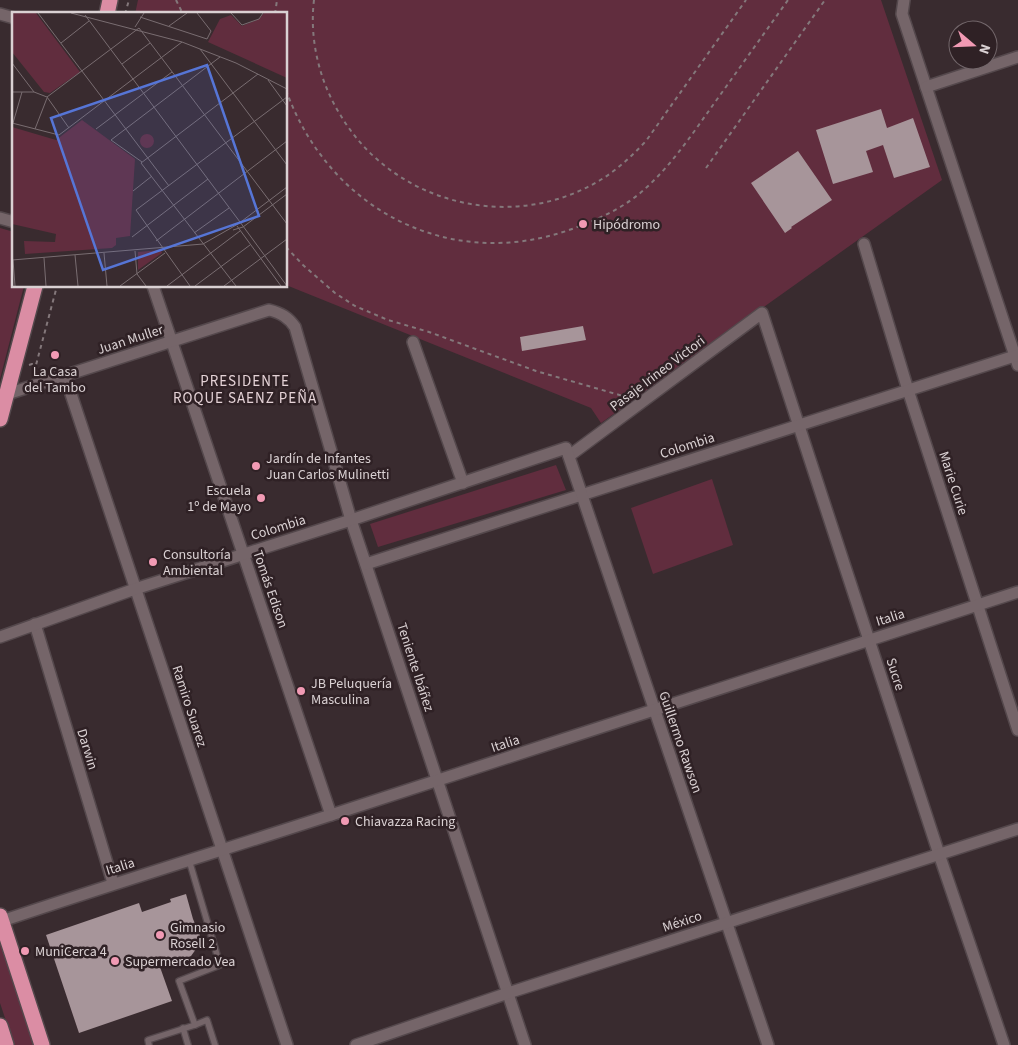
<svg xmlns="http://www.w3.org/2000/svg" width="1018" height="1045" font-family="'Source Sans 3',sans-serif">
<style>
.green{fill:#612d3e}
.building{fill:#a7959a}
.lines{fill:none;stroke-linecap:round;stroke-linejoin:round}
.lane-casing{stroke:#54484c;stroke-width:8}
.street-casing{stroke:#54484c;stroke-width:14}
.highway-casing{stroke:#54484c;stroke-width:18}
.path{stroke:#84787b;stroke-width:2;stroke-dasharray:4 4;stroke-linecap:butt}
.lane{stroke:#756569;stroke-width:5.5}
.street{stroke:#756569;stroke-width:11}
.highway{stroke:#db8da4;stroke-width:15}
.poi-dot{fill:#f19ab4;stroke:#2f2125;stroke-width:2}
.labels{text-anchor:middle;stroke-width:5;stroke-linejoin:round;paint-order:stroke}
.poi-label{font-size:14px;fill:#dad1d3;stroke:#2f2125;text-anchor:start}
.street-label{font-size:14px;fill:#dad1d3;stroke:#2f2125}
.neighbourhood-label{font-size:15px;letter-spacing:1px;fill:#e4d2d6;stroke:#2f2125}
.inset-road{fill:none;stroke:#796d71;stroke-width:1}
.view{fill:#5675d6;fill-opacity:0.15;stroke:#5675d6;stroke-width:2.5}
.inset-edge{fill:none;stroke:#dad1d3;stroke-width:2.5}
</style>
<rect width="100%" height="100%" fill="#392b2f"/>
<!-- green -->
<g class="green">
<polygon points="138,0 881,0 942,180 601,423 591,408 286,285 286,14 135,14"/>
<polygon points="0,228 14,232 14,286 24,286 0,379"/>
<polygon points="556,465 566,490 378,547 370,524"/>
<polygon points="712,479 733,545 653,574 631,508"/>
<polygon points="0,941 34,1045 14,1045 0,1003"/>
</g>
<!-- building -->
<g class="building">
<polygon points="881,109 887,128 913,118 930,167 894,178 883,145 866,151 873,172 833,184 816,130"/>
<polygon points="798,151 832,200 791,227 792,228 785,233 751,183"/>
<polygon points="583,326 586,340 522,351 520,337"/>
<polygon points="186,894 193,919 200,935 199,945 191,956 160,967 172,1001 79,1033 46,935 139,903 142,912 171,902 170,899"/>
</g>
<g class="lines">
<!-- lane casing -->
<g class="lane-casing">
<g id="lane">
<polyline points="195,1025 207,1020 215,1045"/>
<polyline points="183,1028 188,1045"/>
<polyline points="149,1045 148,1040 195,1025 179,981 220,965 189,860"/>
</g>
</g>
<!-- street casing -->
<g class="street-casing">
<g id="street">
<polyline points="904,0 902,14 1018,365"/>
<polyline points="0,14 14,18"/>
<polyline points="926,87 1018,57"/>
<polyline points="0,218 14,222"/>
<polyline points="864,244 908,390 1018,730"/>
<polyline points="153,286 331,815"/>
<polyline points="413,342 463,483"/>
<polyline points="65,376 287,1045"/>
<path d="M 1,396 L 269,310 C 281,313 288,317 295,327 L 351,520 L 525,1045"/>
<polyline points="569,456 762,313 939,854 1004,1045"/>
<polyline points="366,564 1018,355"/>
<polyline points="35,624 113,883"/>
<polyline points="0,637 135,589 351,520 566,448 768,1045"/>
<path d="M 2,921 C 112,884 223,850 334,814 C 562,740 790,665 1018,592"/>
<polyline points="356,1045 508,993 1018,829"/>
</g>
</g>
<!-- highway casing -->
<g class="highway-casing">
<g id="highway">
<polyline points="107,14 110,0"/>
<polyline points="0,419 35,286"/>
<polyline points="0,916 42,1045"/>
<polyline points="0,1026 6,1045"/>
</g>
</g>
<!-- path -->
<g class="path">
<polyline points="176,0 183,14"/>
<path d="M 314,0 C 309,40 320,83 341,116 C 393,203 509,233 597,182 C 616,171 631,157 646,141 L 746,0"/>
<polyline points="125,14 129,0"/>
<polyline points="275,14 277,0"/>
<path d="M 286,90 C 329,210 450,273 572,229 C 599,219 626,207 647,187 C 673,163 693,133 713,105 C 738,70 763,35 788,0"/>
<polyline points="706,168 825,0"/>
<polyline points="286,247 303,265 335,293 355,306 388,320 429,332 536,371 623,396"/>
<polyline points="29,365 32,364 36,365 57,286"/>
</g>
<!-- lane -->
<use href="#lane" class="lane"/>
<!-- street -->
<use href="#street" class="street"/>
<!-- highway -->
<use href="#highway" class="highway"/>
</g>
<!-- markers -->
<g class="poi-dot">
<circle cx="583" cy="224" r="5"/>
<circle cx="55" cy="355" r="5"/>
<circle cx="256" cy="466" r="5"/>
<circle cx="261" cy="498" r="5"/>
<circle cx="153" cy="562" r="5"/>
<circle cx="301" cy="691" r="5"/>
<circle cx="345" cy="821" r="5"/>
<circle cx="160" cy="935" r="5"/>
<circle cx="25" cy="951" r="5"/>
<circle cx="115" cy="961" r="5"/>
</g>
<g class="labels">
<!-- poi labels -->
<g class="poi-label">
<text x="593" y="229">Hipódromo</text>
<text x="55" y="376" text-anchor="middle">La Casa<tspan x="55" dy="16">del Tambo</tspan></text>
<text x="266" y="463">Jardín de Infantes<tspan x="266" dy="16">Juan Carlos Mulinetti</tspan></text>
<text x="251" y="495" text-anchor="end">Escuela<tspan x="251" dy="16">1º de Mayo</tspan></text>
<text x="163" y="559">Consultoría<tspan x="163" dy="16">Ambiental</tspan></text>
<text x="311" y="688">JB Peluquería<tspan x="311" dy="16">Masculina</tspan></text>
<text x="355" y="826">Chiavazza Racing</text>
<text x="170" y="932">Gimnasio<tspan x="170" dy="16">Rosell 2</tspan></text>
<text x="35" y="956">MuniCerca 4</text>
<text x="125" y="966">Supermercado Vea</text>
</g>
<!-- street labels -->
<g class="street-label">
<text transform="translate(130 339) rotate(-18)" y="5">Juan Muller</text>
<text transform="translate(657 373) rotate(-37)" y="5">Pasaje Irineo Victori</text>
<text transform="translate(687 445) rotate(-18)" y="5">Colombia</text>
<text transform="translate(954 483) rotate(72)" y="5">Marie Curie</text>
<text transform="translate(278 527) rotate(-17)" y="5">Colombia</text>
<text transform="translate(271 589) rotate(71)" y="5">Tomás Edison</text>
<text transform="translate(890 617) rotate(-17)" y="5">Italia</text>
<text transform="translate(416 667) rotate(72)" y="5">Teniente Ibáñez</text>
<text transform="translate(896 674) rotate(72)" y="5">Sucre</text>
<text transform="translate(190 706) rotate(72)" y="5">Ramiro Suarez</text>
<text transform="translate(681 742) rotate(71)" y="5">Guillermo Rawson</text>
<text transform="translate(505 743) rotate(-18)" y="5">Italia</text>
<text transform="translate(88 749) rotate(73)" y="5">Darwin</text>
<text transform="translate(120 866) rotate(-17)" y="5">Italia</text>
<text transform="translate(682 921) rotate(-18)" y="5">México</text>
</g>
<!-- neighbourhood labels -->
<g class="neighbourhood-label">
<text x="245" y="386">PRESIDENTE<tspan x="245" dy="17">ROQUE SAENZ PEÑA</tspan></text>
</g>
</g>
<!-- overview -->
<g transform="translate(12 12)">
<rect width="275" height="275" fill="#392b2f"/>
<path d="M 0,1 L 24,1 L 68,60 L 38,81 L 32,80 L 0,40 ZM 252,1 L 275,1 L 275,66 L 196,30 L 208,7 L 219,3 L 230,14 L 247,7 ZM 70,108 L 123,147 L 118,224 L 104,226 L 104,233 L 100,236 L 13,242 L 12,229 L 43,230 L 44,222 L 0,212 L 0,115 L 44,128 ZM128 129a7 7 0 1 1 14 0a7 7 0 1 1-14 0ZM 149,238 L 150,241 L 126,258 L 126,240 Z" fill="#612d3e"/>
<path class="inset-road" d="M 26,1 L 157,174M 59,1 L 170,30 L 224,51 L 275,77M 219,1 L 230,13 L 247,7 L 251,1M 73,3 L 228,210M 128,5 L 195,27 L 199,19 L 185,1M 157,14 L 175,1M 123,15 L 132,1M 49,31 L 77,9M 188,37 L 275,153M 0,51 L 22,80M 110,52 L 138,31M 256,68 L 275,94M 0,80 L 22,80 L 35,85M 35,85 L 127,16 L 275,212M 35,85 L 57,116M 0,111 L 47,123 L 170,30M 1,111 L 10,80M 23,117 L 35,86M 84,117 L 160,60M 130,150 L 99,128 L 208,45M 121,179 L 140,164M 228,210 L 275,274M 225,214 L 269,274M 221,218 L 231,215 L 275,182M 182,221 L 217,196M 120,225 L 196,167M 144,229 L 275,129M 123,239 L 125,262 L 134,274M 92,241 L 95,274M 63,243 L 66,274M 32,246 L 34,274M 0,248 L 191,232 L 226,212 L 275,175M 1,248 L 3,274M 108,274 L 153,241M 155,274 L 228,219M 178,274 L 124,198 L 275,85M 183,274 L 238,233M 212,274 L 275,227M 224,274 L 129,151 L 246,62"/>
<path class="view" d="M 195,53 L 247,204 L 91,258 L 39,106 Z"/>
<rect width="275" height="275" class="inset-edge"/>
</g>
<!-- north arrow -->
<g transform="translate(973 45) rotate(109)"><circle r="24" fill="#2f2125" stroke="#73676b"/>
<path d="M0-4L9 19L0 12L-9 19Z" fill="#f19ab4"/>
<text y="-8" font-size="14" font-weight="bold" text-anchor="middle" fill="#dad1d3">N</text>
</g>
</svg>
